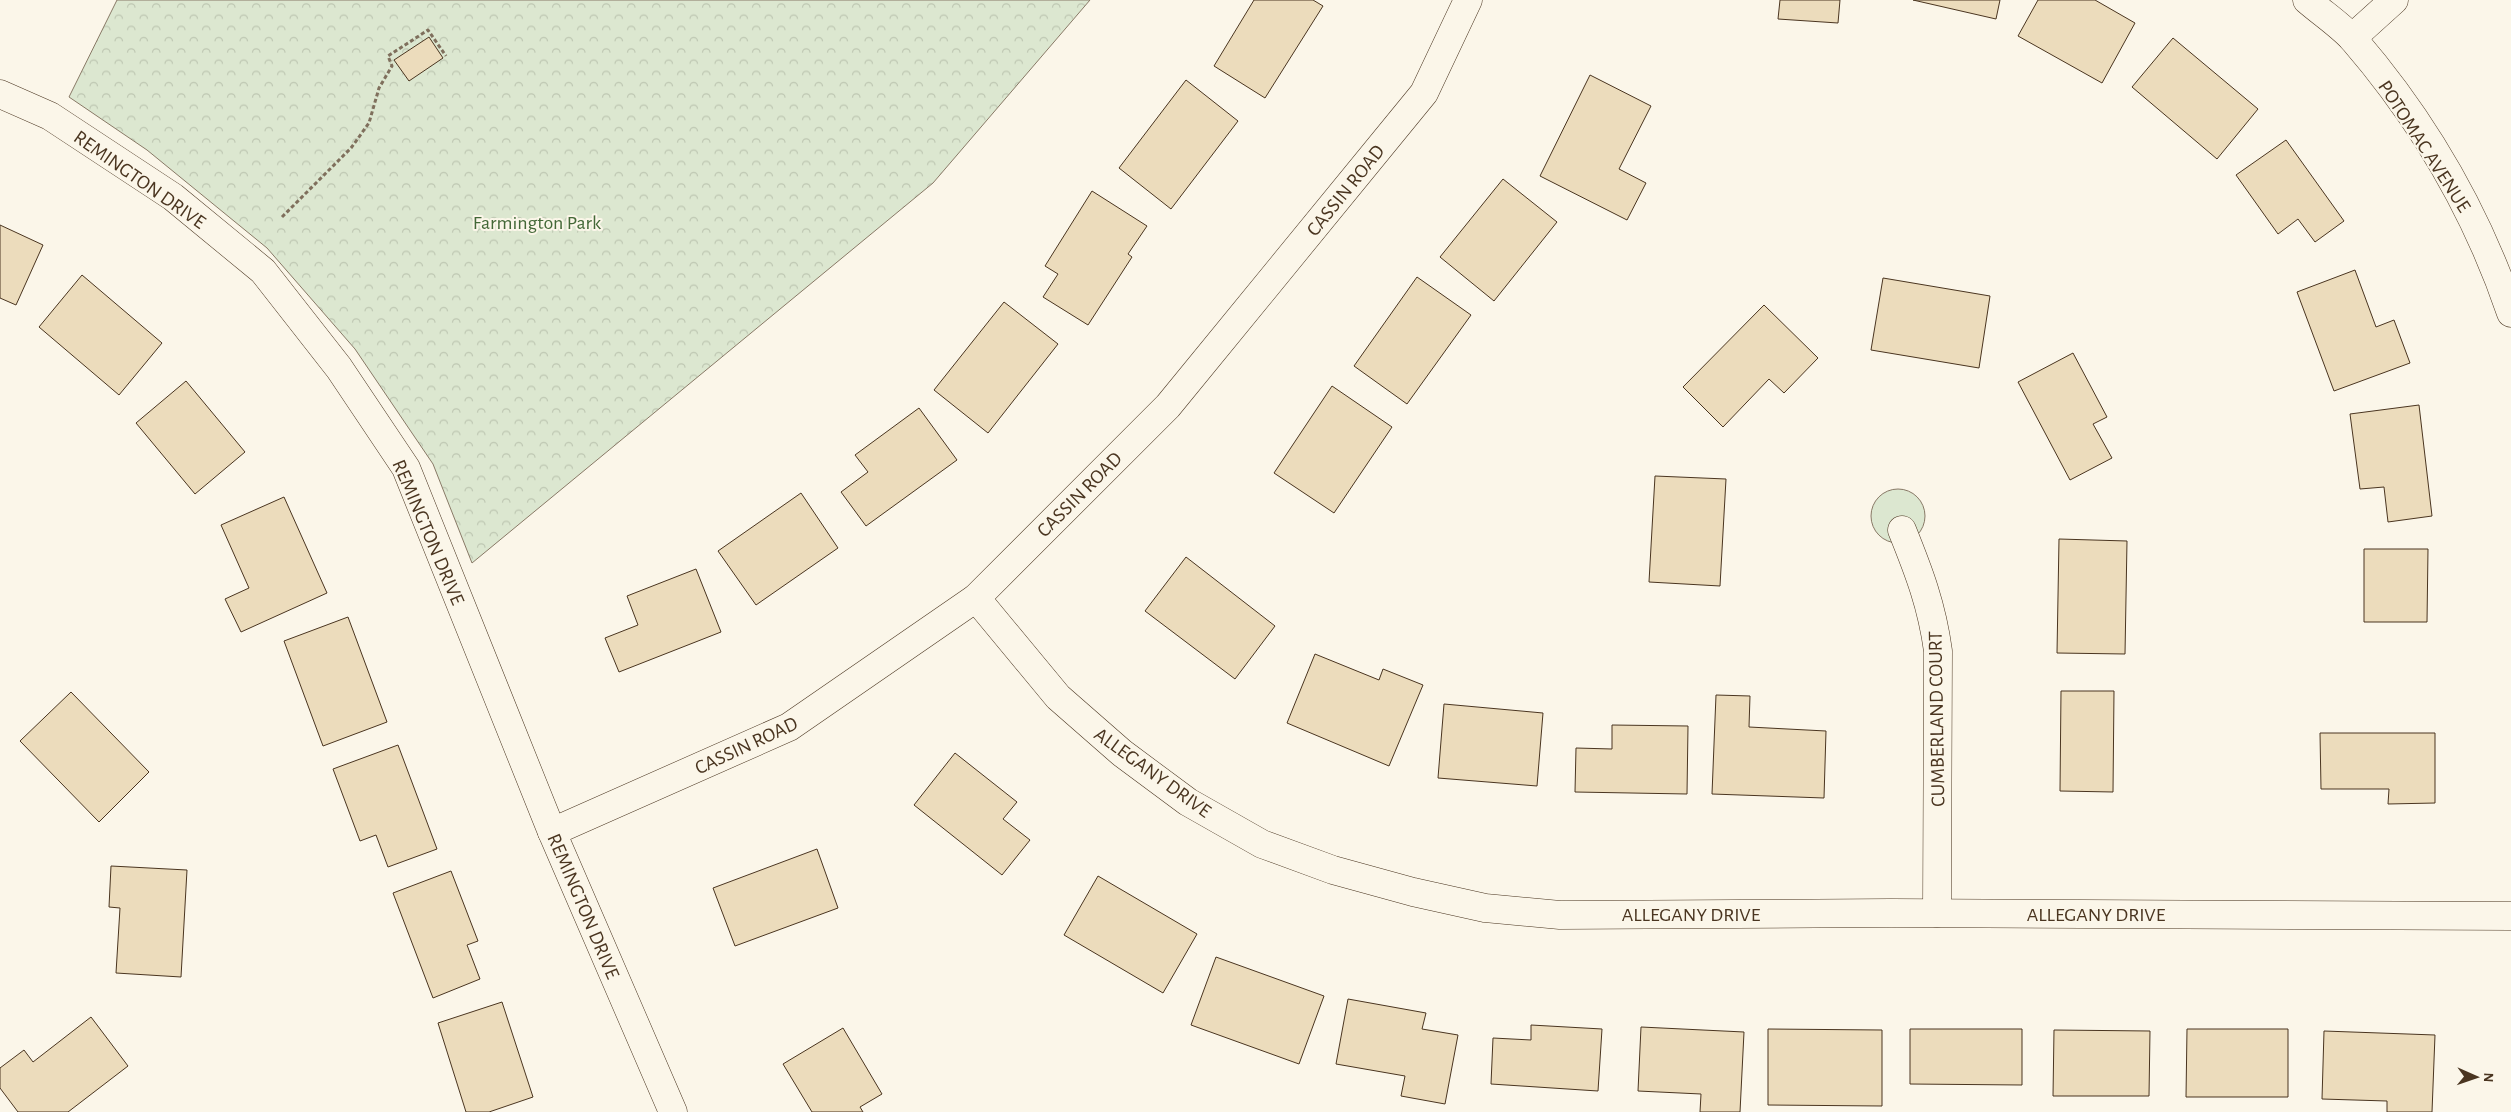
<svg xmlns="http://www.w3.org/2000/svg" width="2511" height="1112" font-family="'Alegreya Sans',sans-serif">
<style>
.grass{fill:#dce7d0;stroke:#887966}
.park{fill:url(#park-crowns);stroke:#887966}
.building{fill:#ecdcbc;stroke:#4a3520}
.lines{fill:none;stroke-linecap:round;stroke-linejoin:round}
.street-casing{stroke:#4a3520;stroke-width:29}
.path{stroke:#7f6f5c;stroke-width:3;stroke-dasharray:4 2.5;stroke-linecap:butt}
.street{stroke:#fbf6e9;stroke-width:28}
.labels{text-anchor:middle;stroke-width:4;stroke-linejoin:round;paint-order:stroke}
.street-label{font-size:20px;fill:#4a3520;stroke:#fbf6e9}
.park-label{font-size:20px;fill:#436837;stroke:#fbf6e9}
</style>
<defs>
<pattern id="park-crowns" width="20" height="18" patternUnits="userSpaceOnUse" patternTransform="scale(1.25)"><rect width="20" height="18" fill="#dce7d0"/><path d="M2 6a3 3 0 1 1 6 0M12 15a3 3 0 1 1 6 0" fill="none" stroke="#bec7b2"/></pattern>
</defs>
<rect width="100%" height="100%" fill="#fbf6e9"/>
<!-- grass -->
<circle class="grass" cx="1898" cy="516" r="27"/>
<!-- park -->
<polygon class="park" points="117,0 1090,0 933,183 472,563 433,464 355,349 267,248 147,150 69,97"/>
<!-- building -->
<g class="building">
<polygon points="1254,0 1313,0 1323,6 1265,98 1214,66"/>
<polygon points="1780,0 1840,0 1838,23 1778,19"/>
<polygon points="1913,0 2000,0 1996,19"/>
<polygon points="2038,0 2095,0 2135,23 2102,83 2018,36"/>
<polygon points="429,37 443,58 409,81 394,60"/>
<polygon points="2173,38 2258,109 2217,159 2132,87"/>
<polygon points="1590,75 1651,106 1619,169 1646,183 1627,220 1540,176"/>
<polygon points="1186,80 1238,121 1171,209 1119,168"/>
<polygon points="2286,140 2344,221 2315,242 2298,219 2278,234 2236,175"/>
<polygon points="1503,179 1557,222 1494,301 1440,257"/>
<polygon points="1092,191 1147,226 1128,254 1132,257 1088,325 1043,297 1058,274 1045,266"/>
<polygon points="0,225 43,245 16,305 0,298"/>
<polygon points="2355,270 2376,327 2394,320 2410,363 2334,391 2297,292"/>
<polygon points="82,275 162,343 119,395 39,327"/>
<polygon points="1417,277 1471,315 1407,404 1354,366"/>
<polygon points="1883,278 1990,296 1979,368 1871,350"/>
<polygon points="1004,302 1058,344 988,433 934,390"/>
<polygon points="1764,305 1818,358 1784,393 1769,379 1723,427 1683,387"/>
<polygon points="2073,353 2107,417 2093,424 2112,458 2070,480 2018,382"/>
<polygon points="186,381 245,452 195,494 136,423"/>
<polygon points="1332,386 1392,427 1334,513 1274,473"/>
<polygon points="2419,405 2432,516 2388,522 2384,487 2360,489 2350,414"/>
<polygon points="919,408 957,460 866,526 841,492 868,472 855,455"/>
<polygon points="1655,476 1726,479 1720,586 1649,582"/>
<polygon points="801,493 838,548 756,605 718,551"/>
<polygon points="284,497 327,593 241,632 225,599 249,588 221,525"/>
<polygon points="2059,539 2127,541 2125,654 2057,653"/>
<polygon points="2364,549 2428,549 2427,622 2364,622"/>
<polygon points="1186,557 1275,626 1235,679 1145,611"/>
<polygon points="696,569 721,632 619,672 605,638 638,625 627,596"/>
<polygon points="348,617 387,722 323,746 284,641"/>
<polygon points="1315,654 1379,680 1383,669 1423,685 1389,766 1287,723"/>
<polygon points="2061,691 2114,691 2113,792 2060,791"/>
<polygon points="71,692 149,772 99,822 20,741"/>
<polygon points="1716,695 1750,696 1749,727 1826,731 1824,798 1712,794"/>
<polygon points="1444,704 1543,713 1537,786 1438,778"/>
<polygon points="1612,725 1688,726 1687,794 1575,792 1576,748 1612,749"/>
<polygon points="2320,733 2435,733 2435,803 2388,804 2389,789 2321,789"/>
<polygon points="398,745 437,849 388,867 376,835 360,841 333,769"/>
<polygon points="955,753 1017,802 1003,819 1030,840 1002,875 914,805"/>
<polygon points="817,849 838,908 735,946 713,888"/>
<polygon points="111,866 187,870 181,977 116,973 120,908 109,907"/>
<polygon points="451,871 478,941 467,945 480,979 433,998 393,893"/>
<polygon points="1098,876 1197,934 1163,993 1064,935"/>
<polygon points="1216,957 1324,996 1299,1064 1191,1025"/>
<polygon points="1348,999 1426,1013 1422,1029 1458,1035 1445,1104 1401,1096 1405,1076 1336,1064"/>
<polygon points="502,1002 533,1097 489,1112 466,1112 438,1023"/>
<polygon points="91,1017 128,1066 68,1112 18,1112 0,1088 0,1068 24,1050 33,1062"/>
<polygon points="1531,1025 1602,1029 1598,1091 1491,1084 1493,1038 1531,1040"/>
<polygon points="1641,1027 1744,1032 1740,1112 1700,1112 1701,1094 1638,1091"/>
<polygon points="843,1028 882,1094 860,1107 863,1112 812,1112 783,1064"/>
<polygon points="1768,1029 1882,1030 1882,1106 1768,1105"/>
<polygon points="1910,1029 2022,1029 2022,1085 1910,1084"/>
<polygon points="2187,1029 2288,1029 2288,1097 2186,1097"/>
<polygon points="2054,1030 2150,1031 2149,1096 2053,1096"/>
<polygon points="2324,1031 2435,1035 2432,1112 2387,1112 2387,1101 2322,1099"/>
</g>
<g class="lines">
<!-- street casing -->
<g class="street-casing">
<g id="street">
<path d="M 2307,0 C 2322,13 2340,25 2353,39 C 2423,120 2477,213 2511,313"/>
<polyline points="2352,38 2394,0"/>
<polyline points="0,94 50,116 173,197 263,271 339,368 406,468 552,832 673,1112"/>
<path d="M 1902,530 C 1919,572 1932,606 1938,651 L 1937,913"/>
<polyline points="976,598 1058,697 1122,753 1188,802 1262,844 1333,870 1413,892 1485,908 1560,915 1891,913 2511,916"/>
<polyline points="552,832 789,727 976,598 1168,406 1424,93 1468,0"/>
</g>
</g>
<!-- path -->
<polyline class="path" points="282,217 351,148 369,123 379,88 392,66 388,56 428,30 446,56"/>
<!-- street -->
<use href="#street" class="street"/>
</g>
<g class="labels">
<!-- street labels -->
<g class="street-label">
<text transform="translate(2425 146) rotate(57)" y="7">POTOMAC AVENUE</text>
<text transform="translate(140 179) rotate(35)" y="7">REMINGTON DRIVE</text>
<text transform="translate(1345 190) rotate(-51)" y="7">CASSIN ROAD</text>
<text transform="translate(1079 494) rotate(-45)" y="7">CASSIN ROAD</text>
<text transform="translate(429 532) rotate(67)" y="7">REMINGTON DRIVE</text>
<text transform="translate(1936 719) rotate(-91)" y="7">CUMBERLAND COURT</text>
<text transform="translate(746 745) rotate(-25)" y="7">CASSIN ROAD</text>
<text transform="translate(1153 772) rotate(36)" y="7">ALLEGANY DRIVE</text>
<text transform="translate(584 906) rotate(67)" y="7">REMINGTON DRIVE</text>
<text x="1691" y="921">ALLEGANY DRIVE</text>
<text x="2096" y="921">ALLEGANY DRIVE</text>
</g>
<!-- park labels -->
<g class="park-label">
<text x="537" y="229">Farmington Park</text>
</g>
</g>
<!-- north arrow -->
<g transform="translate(2476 1077) rotate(92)" stroke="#fbf6e9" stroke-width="4" paint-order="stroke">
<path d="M0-4L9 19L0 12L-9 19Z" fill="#4a3520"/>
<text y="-8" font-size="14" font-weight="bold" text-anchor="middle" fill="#4a3520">N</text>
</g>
</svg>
